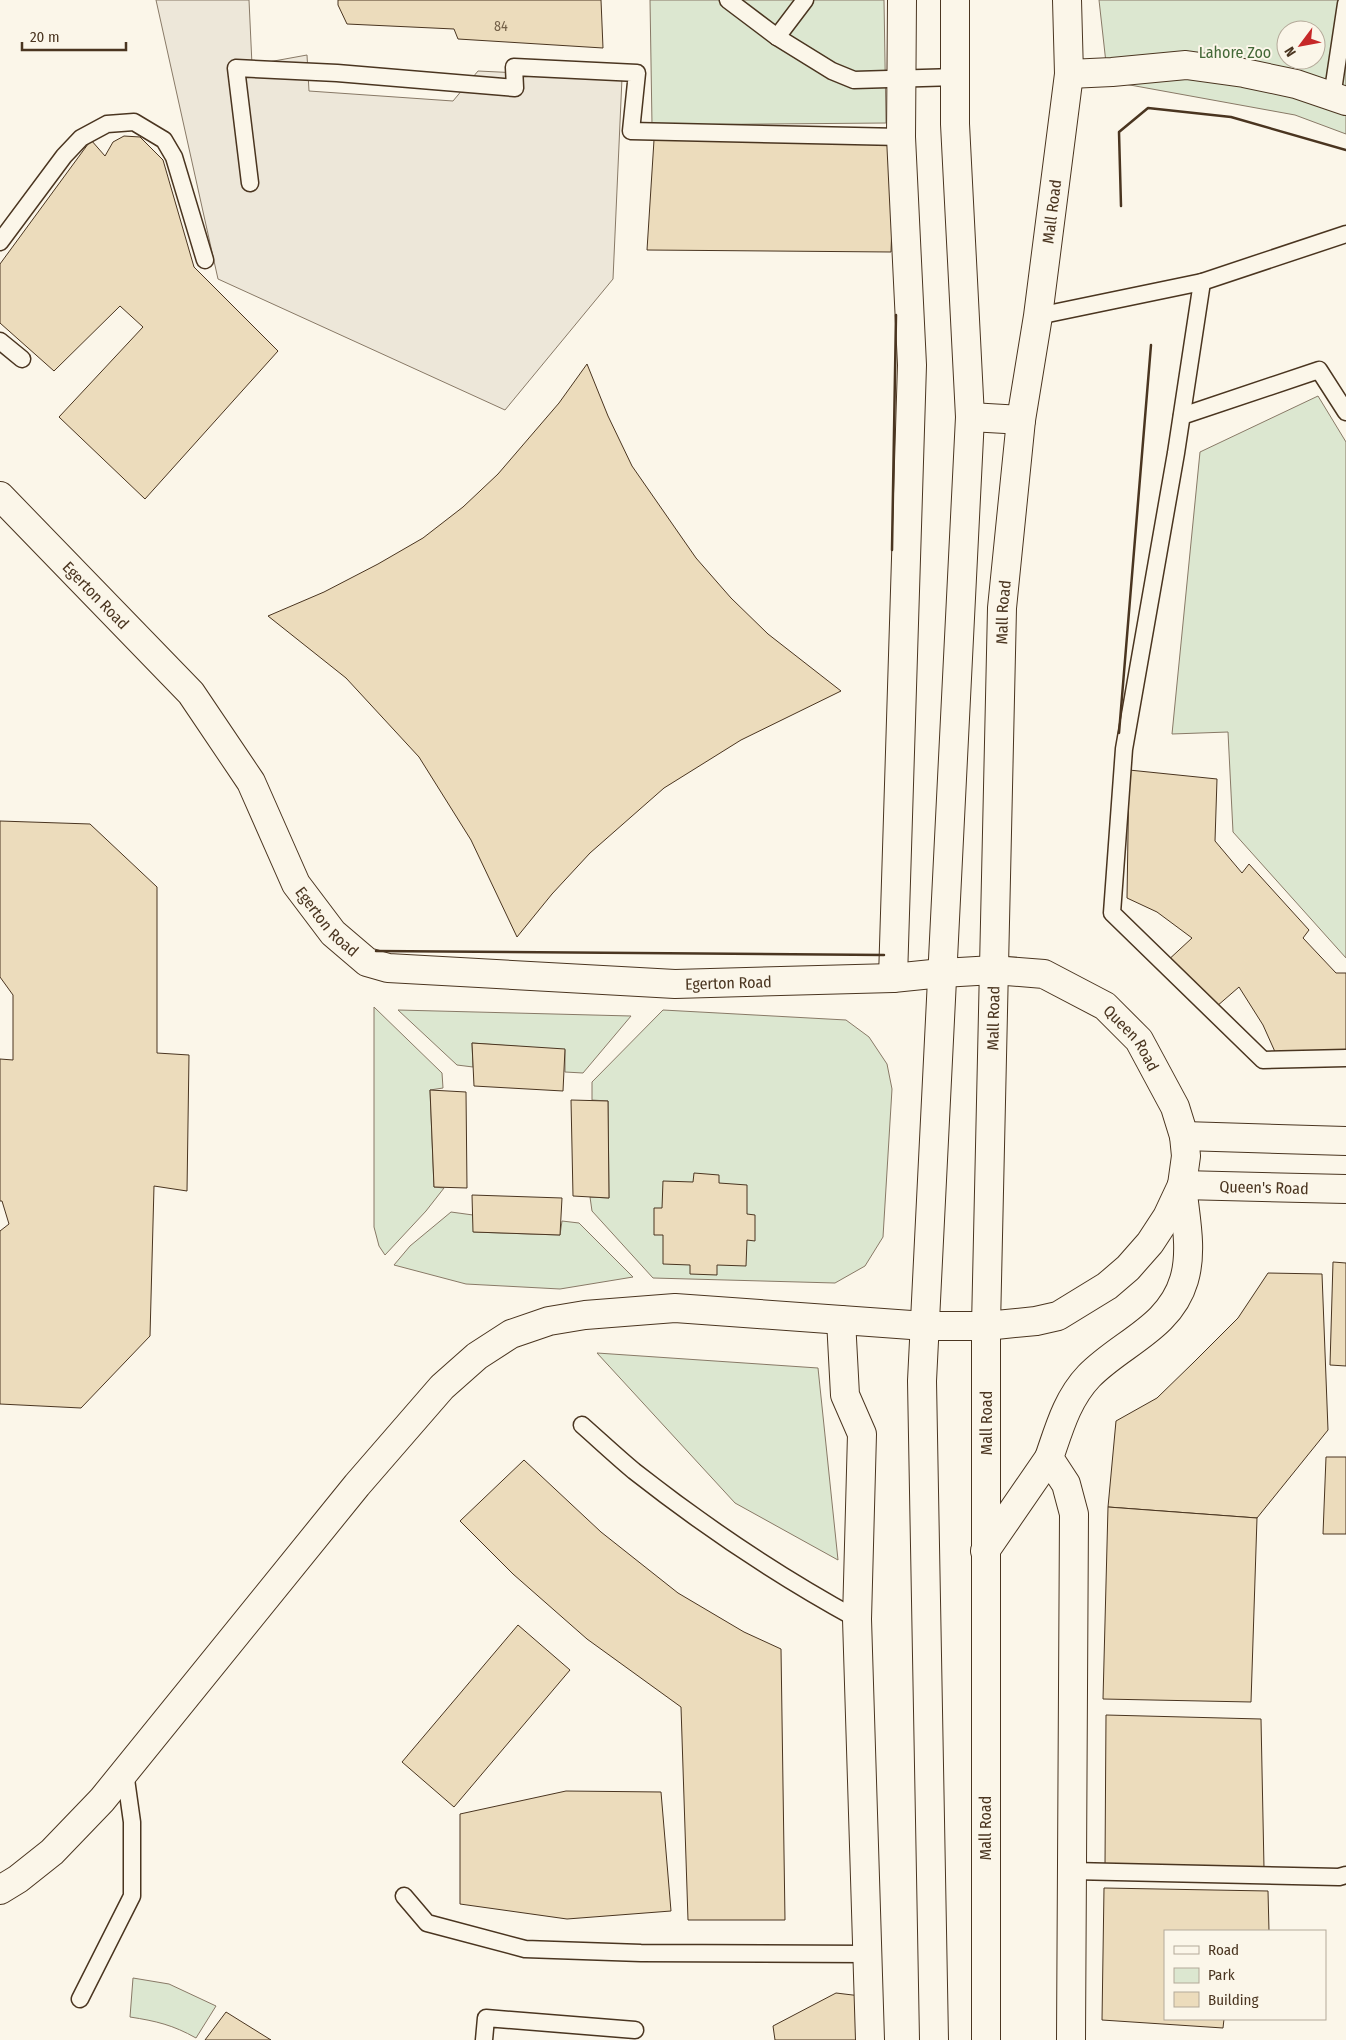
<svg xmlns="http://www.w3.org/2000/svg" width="1346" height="2040" font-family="'Fira Sans Condensed',sans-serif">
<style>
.green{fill:#dce7d0;stroke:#887966;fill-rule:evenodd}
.parking{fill:#ede7d9;stroke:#887966}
.building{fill:#ecdcbc;stroke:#4a3520}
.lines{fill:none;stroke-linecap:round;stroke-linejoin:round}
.lane-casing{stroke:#4a3520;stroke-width:19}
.street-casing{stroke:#4a3520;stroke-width:30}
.secondary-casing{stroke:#4a3520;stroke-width:30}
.primary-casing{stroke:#4a3520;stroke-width:30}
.lane{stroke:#fbf6e9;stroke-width:16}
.street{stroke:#fbf6e9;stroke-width:28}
.secondary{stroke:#fbf6e9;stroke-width:28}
.primary{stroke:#fbf6e9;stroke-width:28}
.wall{stroke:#4a3520;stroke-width:2.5}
.labels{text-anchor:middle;stroke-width:4;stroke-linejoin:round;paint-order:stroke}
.number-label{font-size:14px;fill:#725f47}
.park-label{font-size:16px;fill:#436837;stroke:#fbf6e9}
.street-label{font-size:16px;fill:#4a3520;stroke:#fbf6e9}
</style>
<rect width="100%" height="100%" fill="#fbf6e9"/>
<!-- green -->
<g class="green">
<polygon points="650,0 884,0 886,123 652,125"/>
<path d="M 1099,0 L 1346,0 L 1346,134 L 1295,115 L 1108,81 ZM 1286,30 L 1316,30 L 1316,60 L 1286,60 Z"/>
<polygon points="1318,396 1346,442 1346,958 1233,832 1228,732 1172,734 1200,452"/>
<polygon points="374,1007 442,1073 443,1088 430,1090 434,1187 444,1188 426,1211 385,1255 379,1246 374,1227"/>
<polygon points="398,1010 631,1016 583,1073 565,1072 565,1050 472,1043 473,1067 457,1065"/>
<polygon points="663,1010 846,1020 869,1037 887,1064 892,1089 883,1237 865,1266 835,1283 653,1278 592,1211 590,1197 609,1198 608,1101 592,1100 592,1082"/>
<polygon points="451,1212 473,1215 474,1232 560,1235 562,1221 579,1223 633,1277 560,1289 466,1284 394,1265 410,1246"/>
<polygon points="597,1353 818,1368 838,1560 735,1503"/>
<path d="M 133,1978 L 169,1984 L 216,2006 L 196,2038 C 173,2025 156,2021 130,2017 Z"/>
</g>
<!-- parking -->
<polygon class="parking" points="156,0 249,0 252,65 307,55 309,91 453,101 478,71 622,78 613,279 505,410 218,279"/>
<!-- building -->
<g class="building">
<polygon points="338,0 601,0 603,48 458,39 454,29 347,24 338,5"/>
<polygon points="124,136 140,137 163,160 194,267 278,351 145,499 59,417 143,327 120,306 54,371 0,323 0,264 91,140 105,156 113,142"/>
<polygon points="654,140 895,141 891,252 647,250"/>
<polygon points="587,364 608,416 632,466 696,558 731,598 768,634 841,691 741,740 664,788 590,853 552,894 517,937 471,840 419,757 346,678 268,616 324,592 378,564 423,538 463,507 498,474 559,403"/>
<polygon points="1129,770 1217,779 1215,841 1242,873 1249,864 1309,930 1303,938 1336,973 1346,973 1346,1054 1276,1054 1263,1025 1239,987 1209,1013 1165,963 1192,938 1157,912 1127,898"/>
<polygon points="0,821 90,824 157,887 157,1053 189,1055 187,1191 154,1186 150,1336 81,1408 0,1404 0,1231 9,1224 2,1201 0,1201 0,1059 13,1060 13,995 0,977"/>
<polygon points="472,1043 565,1049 563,1091 474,1086"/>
<polygon points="430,1090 466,1092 467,1188 434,1187"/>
<polygon points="571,1100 608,1101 609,1198 573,1196"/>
<polygon points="694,1173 719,1175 719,1183 747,1185 747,1214 755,1215 755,1241 747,1240 746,1266 717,1265 717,1275 690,1274 690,1265 663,1264 663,1235 654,1235 654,1208 662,1208 663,1181 693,1182"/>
<polygon points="472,1195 562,1198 560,1235 473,1232"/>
<polygon points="1333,1262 1346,1263 1346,1366 1330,1365"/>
<polygon points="1268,1273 1322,1274 1328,1430 1257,1518 1108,1507 1116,1421 1157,1398 1194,1362 1238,1318"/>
<polygon points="1326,1457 1346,1457 1346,1534 1323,1534"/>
<polygon points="524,1460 601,1532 678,1593 744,1632 781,1649 785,1920 688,1920 681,1707 587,1639 513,1574 460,1521"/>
<polygon points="1108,1507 1257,1518 1251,1702 1103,1699"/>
<polygon points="518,1625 570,1670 454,1807 402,1762"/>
<polygon points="1106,1715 1261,1719 1264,1868 1105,1865"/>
<polygon points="566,1791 661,1792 671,1911 567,1919 460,1904 460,1814"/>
<polygon points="1104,1888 1268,1891 1269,1931 1165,1931 1165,2019 1224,2019 1223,2028 1102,2020"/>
<polygon points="836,1993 861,1996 864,2040 775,2040 773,2026"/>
<polygon points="226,2012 271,2040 205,2040"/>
</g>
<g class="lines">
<!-- lane casing -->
<g class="lane-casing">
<g id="lane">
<polyline points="728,0 777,37 832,71 854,80 957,77"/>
<polyline points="777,37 805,0"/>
<polyline points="1332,97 1346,4"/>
<polyline points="250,183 236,68 337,73 515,88 514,67 637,73 631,131 901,137"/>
<polyline points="0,242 64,156 81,138 107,124 134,122 164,140 174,157 205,260"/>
<polyline points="1202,282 1176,453 1124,749 1112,913 1263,1060 1346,1058"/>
<polyline points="1038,316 1202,282 1346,234"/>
<polyline points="0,341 22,359"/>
<polyline points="1182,416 1319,370 1346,412"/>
<path d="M 582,1425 C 599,1440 616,1456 634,1471 C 704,1526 778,1576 857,1619"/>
<polyline points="1072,1871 1339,1877 1346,1875"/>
<polyline points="404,1896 427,1923 525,1949 641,1953 868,1954"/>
<polyline points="80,1999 132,1896 132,1822 125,1772"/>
<polyline points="484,2040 486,2018 635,2030"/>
</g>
</g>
<!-- street casing -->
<g class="street-casing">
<g id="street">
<polyline points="1069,74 1112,72 1186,65 1244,73 1296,84 1346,101"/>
<polyline points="893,978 912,365 901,137 902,0"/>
<polyline points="841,1320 845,1395 862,1434 857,1619 870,2040"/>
<path d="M 1071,2040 L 1074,1514 L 1066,1484 L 1049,1458 C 1059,1429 1067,1399 1089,1376 C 1121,1343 1170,1328 1184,1280 C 1193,1250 1185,1216 1182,1185"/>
</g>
</g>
<!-- secondary casing -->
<g class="secondary-casing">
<g id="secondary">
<path id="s1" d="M 0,496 L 191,693 L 251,782 L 296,884 L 333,933 L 367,962 L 388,968 L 675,984 L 893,978 L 942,973 L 994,970 L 1044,974 L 1105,1006 L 1139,1040 L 1175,1107 L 1184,1136 L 1186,1156 L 1182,1185 L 1167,1217 L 1150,1243 L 1128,1268 L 1107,1286 L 1058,1316 L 1036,1321 L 986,1326 L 925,1326 L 675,1308 L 585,1315 L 549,1321 L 511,1334 L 477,1356 L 442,1387 L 357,1485 L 102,1800 L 52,1852 L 18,1879 L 0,1890"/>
<polyline points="1184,1136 1346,1141"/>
<path id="s2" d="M 1182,1185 L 1346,1189"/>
</g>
</g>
<!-- primary casing -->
<g class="primary-casing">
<g id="primary">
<polyline points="970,417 1021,420"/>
<polyline points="985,1551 1049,1458"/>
<polyline points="934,2040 922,1381 970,417 955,124 955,0"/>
<path id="s3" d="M 986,2040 L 986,1326 L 1002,608 L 1021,420 L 1038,316 L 1069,74 L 1067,0"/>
</g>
</g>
<!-- lane -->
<use href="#lane" class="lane"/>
<!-- street -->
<use href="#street" class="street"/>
<!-- secondary -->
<use href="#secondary" class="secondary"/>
<!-- primary -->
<use href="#primary" class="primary"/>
<!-- wall -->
<g class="wall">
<polyline points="1121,206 1119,132 1148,108 1231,117 1346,150"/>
<polyline points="892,550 896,315"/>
<polyline points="1119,733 1151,345"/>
<polyline points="376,951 884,955"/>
</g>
</g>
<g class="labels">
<!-- number labels -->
<g class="number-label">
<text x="501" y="31">84</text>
</g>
<!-- park labels -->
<g class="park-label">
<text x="1235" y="58">Lahore Zoo</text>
</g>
<!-- street labels -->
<g class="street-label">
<text dy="6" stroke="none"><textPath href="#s3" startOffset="1832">Mall Road</textPath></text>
<text dy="6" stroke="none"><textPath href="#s1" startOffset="138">Egerton Road</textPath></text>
<text dy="6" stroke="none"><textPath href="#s3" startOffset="1428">Mall Road</textPath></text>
<text dy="6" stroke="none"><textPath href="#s1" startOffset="542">Egerton Road</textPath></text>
<text dy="6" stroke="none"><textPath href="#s1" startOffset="962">Egerton Road</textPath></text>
<text dy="6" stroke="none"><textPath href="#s3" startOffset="1022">Mall Road</textPath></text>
<text dy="6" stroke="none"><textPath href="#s1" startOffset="1389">Queen Road</textPath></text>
<text dy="6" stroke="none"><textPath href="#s2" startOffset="82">Queen's Road</textPath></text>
<text transform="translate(986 1423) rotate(-90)" y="6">Mall Road</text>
<text transform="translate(985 1828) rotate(-90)" y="6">Mall Road</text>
</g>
</g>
<!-- legend -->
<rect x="1164" y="1930" width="162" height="90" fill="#fbf6e9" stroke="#b4a999"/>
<rect x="1174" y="1946" width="25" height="8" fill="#fbf6e9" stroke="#b4a999"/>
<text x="1208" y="1955" font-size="15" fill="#4a3520">Road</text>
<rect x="1174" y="1968" width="25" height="15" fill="#dce7d0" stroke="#b4a999"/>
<text x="1208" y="1980" font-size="15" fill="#4a3520">Park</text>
<rect x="1174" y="1992" width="25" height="15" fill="#ecdcbc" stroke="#b4a999"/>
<text x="1208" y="2005" font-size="15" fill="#4a3520">Building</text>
<!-- north arrow -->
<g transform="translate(1301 45) rotate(238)"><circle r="24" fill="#fbf6e9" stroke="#b4a999"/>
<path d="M0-4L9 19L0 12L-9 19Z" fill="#c62828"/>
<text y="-8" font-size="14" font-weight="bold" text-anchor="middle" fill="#4a3520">N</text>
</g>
<!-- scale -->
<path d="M22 42v8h104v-8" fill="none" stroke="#4a3520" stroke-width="2.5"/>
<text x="30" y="42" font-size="15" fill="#4a3520" stroke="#fbf6e9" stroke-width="4" paint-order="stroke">20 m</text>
</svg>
